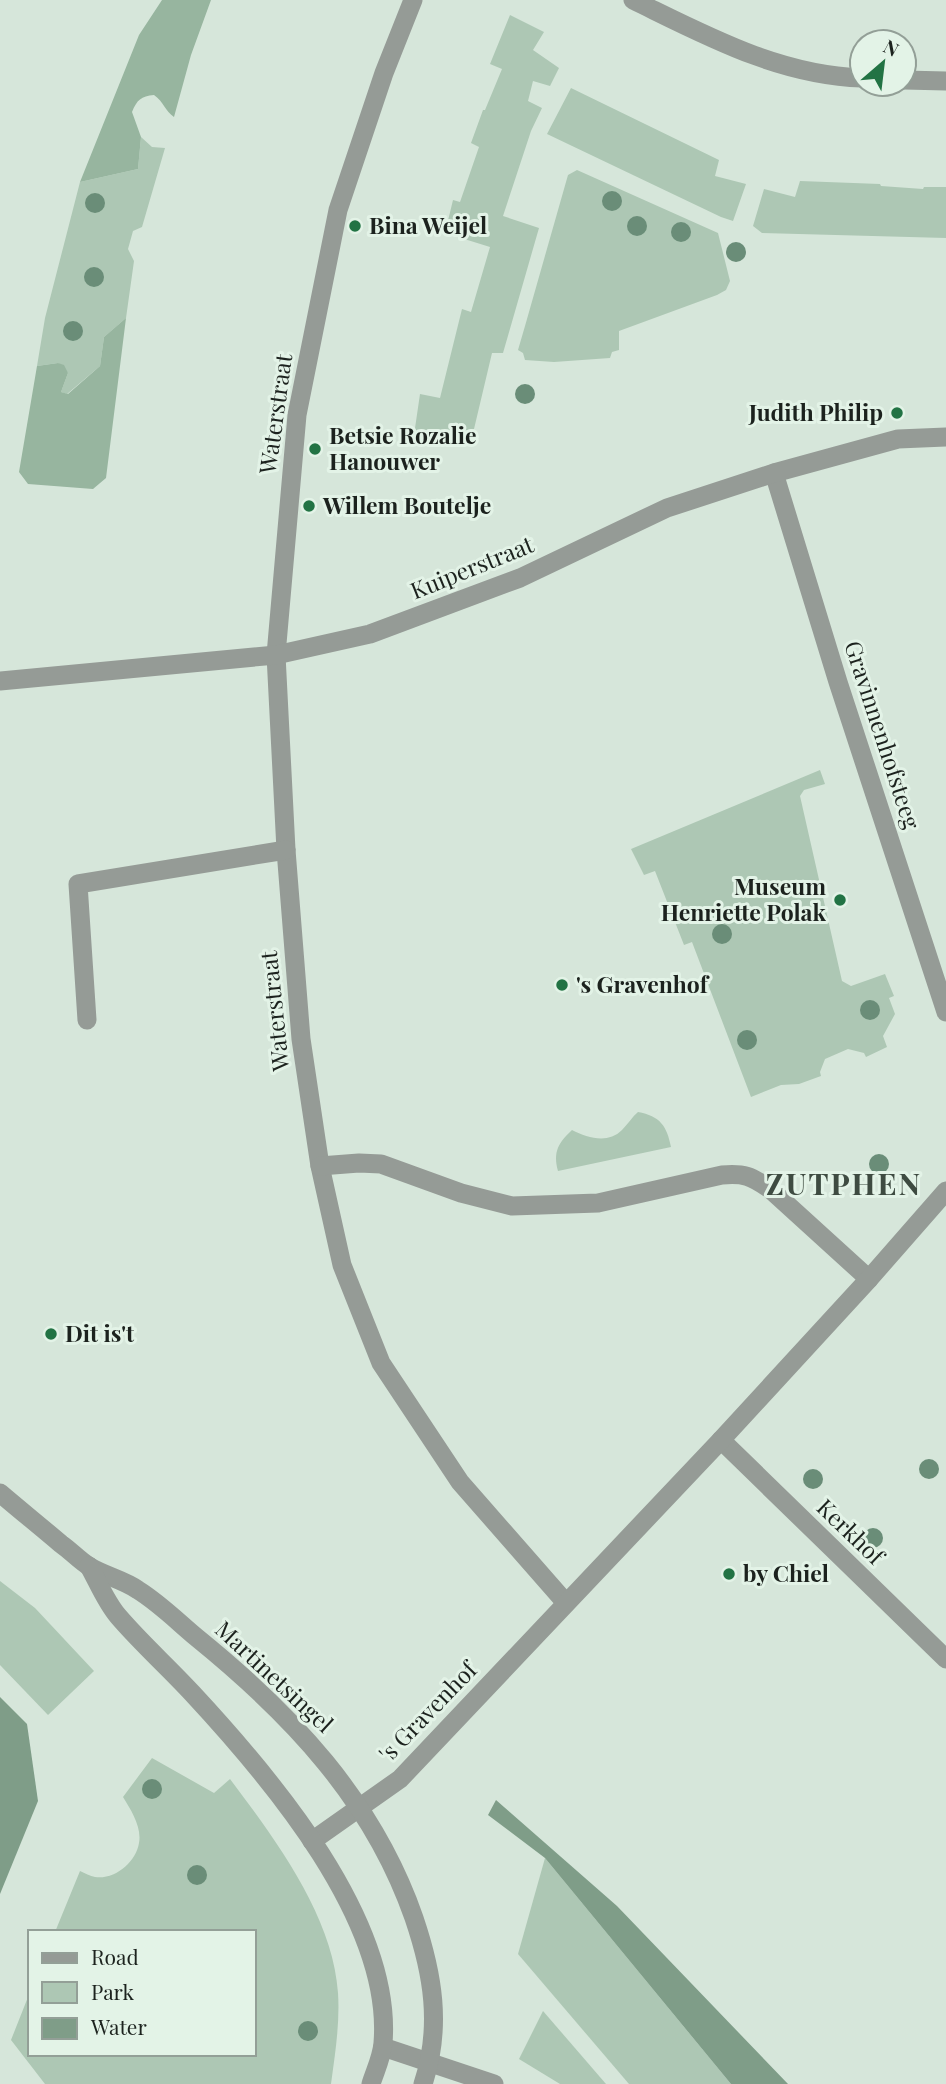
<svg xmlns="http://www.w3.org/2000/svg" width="946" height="2084" font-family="'Playfair Display',serif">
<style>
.green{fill:#adc7b4}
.forest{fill:#97b59f}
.water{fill:#7f9d88}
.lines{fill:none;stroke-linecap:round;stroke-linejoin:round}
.minor{stroke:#959b96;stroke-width:19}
.tertiary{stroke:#959b96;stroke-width:19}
.tree{fill:#6a8d78}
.poi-dot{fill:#227344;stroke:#e3f3e7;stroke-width:2.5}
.labels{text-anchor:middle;stroke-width:6;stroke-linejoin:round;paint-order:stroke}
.poi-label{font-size:23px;font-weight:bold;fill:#1c221e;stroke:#e3f3e7;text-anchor:start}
.street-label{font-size:23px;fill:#1c221e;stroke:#e3f3e7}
.district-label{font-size:30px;font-weight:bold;letter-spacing:2px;fill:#3e4b41;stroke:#e3f3e7}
</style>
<rect width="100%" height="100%" fill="#d6e6da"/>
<!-- green -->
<g class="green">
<polygon points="510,15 544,32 533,50 559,68 550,86 533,81 528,101 542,108 531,131 503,216 539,228 503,353 492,353 474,429 425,437 414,435 420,394 440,398 462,309 471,312 490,247 445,233 453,200 460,202 479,147 471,143 483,110 485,110 502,69 490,64"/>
<polygon points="571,88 719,160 715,176 746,184 733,221 721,217 547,134"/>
<polygon points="141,137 152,147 165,148 142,227 133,231 128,249 134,261 126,318 104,337 100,366 67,394 61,392 68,373 58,363 37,366 45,318 80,182 138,169"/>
<polygon points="577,170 718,233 730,281 726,290 717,295 619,331 619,350 612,352 610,358 554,362 525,360 523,353 518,350 525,326 568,175"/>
<polygon points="800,181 880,184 881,186 923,189 924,187 946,187 946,238 762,233 753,226 764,189 795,197"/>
<polygon points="820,770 825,784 804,790 800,796 842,981 851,986 885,974 894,996 889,998 895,1014 883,1036 887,1047 866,1057 864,1053 848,1049 825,1059 820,1072 821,1076 799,1084 781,1085 751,1097 692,942 684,945 655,871 644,875 631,849"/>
<path d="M 638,1112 C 660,1116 667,1126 671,1147 L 558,1171 C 553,1152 558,1143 572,1130 C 588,1138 608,1144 622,1130 C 628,1124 632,1117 638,1112 Z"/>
<polygon points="0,1581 35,1608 94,1671 48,1715 0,1665"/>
<path d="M 152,1758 L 214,1793 L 230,1779 C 275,1839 333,1916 338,1993 C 340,2024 335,2054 331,2084 L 45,2084 L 11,2040 L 30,1992 L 30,2054 L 254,2054 L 254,1932 L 55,1932 L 80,1871 C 85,1873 90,1876 95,1877 C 115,1880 136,1862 139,1843 C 142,1827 131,1810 123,1797 Z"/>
<polygon points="545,1858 731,2084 629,2084 518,1954"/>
<polygon points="543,2011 606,2084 560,2084 519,2059"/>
</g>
<!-- forest -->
<g class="forest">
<path d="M 162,0 L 211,0 L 191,55 L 174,117 C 165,111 164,102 154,95 C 141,96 137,100 132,112 L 141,137 L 138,169 L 80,182 L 139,35 Z"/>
<polygon points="126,318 106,478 93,489 28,484 19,472 37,366 58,363 64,365 68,373 61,392 68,394 100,366 104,337"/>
</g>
<!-- water -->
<g class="water">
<polygon points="0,1697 27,1724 38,1801 0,1894"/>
<polygon points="496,1800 617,1906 788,2084 731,2084 545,1858 488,1815"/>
</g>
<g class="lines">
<!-- minor -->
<g class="minor">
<polyline points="413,0 384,73 338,210 297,415 276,655 286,850 301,1039 320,1166 342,1265 381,1363 460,1482 566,1603"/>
<path d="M 633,0 C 707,36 778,75 862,78"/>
<polyline points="904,80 946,81"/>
<polyline points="774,473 838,682 946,1012"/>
<polyline points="0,681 276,655 370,634 520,578 667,508 774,473 898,439 946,437"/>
<polyline points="87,1020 78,884 286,850"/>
<path d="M 320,1166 L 359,1163 L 381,1164 L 461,1193 L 512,1206 L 598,1203 L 722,1175 C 744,1173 751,1176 770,1189 L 869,1279"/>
<polyline points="721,1440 946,1659"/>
<polyline points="312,1841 400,1779 721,1440 869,1279 946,1191"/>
<polyline points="383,2047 494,2084"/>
</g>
<!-- tertiary -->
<g class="tertiary">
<path d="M 0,1493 C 20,1510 41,1527 61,1544 C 71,1551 80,1561 90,1567 C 105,1576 124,1580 138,1590 C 159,1603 177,1621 196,1637 C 291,1714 373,1800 414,1918 C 433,1974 442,2027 423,2084"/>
<path d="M 89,1566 C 98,1582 106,1602 118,1616 C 141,1643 168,1667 192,1693 C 271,1778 393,1921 383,2043 C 382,2057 375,2071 371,2084"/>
</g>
</g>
<!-- trees -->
<g class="tree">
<circle cx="612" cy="201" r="10"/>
<circle cx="95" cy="203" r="10"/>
<circle cx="637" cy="226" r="10"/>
<circle cx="681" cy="232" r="10"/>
<circle cx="736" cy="252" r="10"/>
<circle cx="94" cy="277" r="10"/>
<circle cx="73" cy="331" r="10"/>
<circle cx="525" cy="394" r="10"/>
<circle cx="722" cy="934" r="10"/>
<circle cx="870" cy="1010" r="10"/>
<circle cx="747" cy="1040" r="10"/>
<circle cx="879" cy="1164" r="10"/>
<circle cx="929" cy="1469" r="10"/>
<circle cx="813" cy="1479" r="10"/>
<circle cx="873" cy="1538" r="10"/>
<circle cx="152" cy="1789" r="10"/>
<circle cx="197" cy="1875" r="10"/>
<circle cx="308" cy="2031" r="10"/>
</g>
<!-- markers -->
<g class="poi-dot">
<circle cx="355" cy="226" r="7"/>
<circle cx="897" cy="413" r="7"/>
<circle cx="315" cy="449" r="7"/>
<circle cx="309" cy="506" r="7"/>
<circle cx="840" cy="900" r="7"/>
<circle cx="562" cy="985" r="7"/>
<circle cx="51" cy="1334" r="7"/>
<circle cx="729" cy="1574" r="7"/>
</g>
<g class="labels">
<!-- poi labels -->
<g class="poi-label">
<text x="369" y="234">Bina Weijel</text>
<text x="883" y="421" text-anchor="end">Judith Philip</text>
<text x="329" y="444">Betsie Rozalie<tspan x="329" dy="26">Hanouwer</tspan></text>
<text x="323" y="514">Willem Boutelje</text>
<text x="826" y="895" text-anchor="end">Museum<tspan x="826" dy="26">Henriette Polak</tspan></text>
<text x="576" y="993">'s Gravenhof</text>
<text x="65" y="1342">Dit is't</text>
<text x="743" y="1582">by Chiel</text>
</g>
<!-- street labels -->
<g class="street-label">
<text transform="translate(276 414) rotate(-82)" y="8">Waterstraat</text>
<text transform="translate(472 568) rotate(-22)" y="8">Kuiperstraat</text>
<text transform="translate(882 735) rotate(72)" y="8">Gravinnenhofsteeg</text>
<text transform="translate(275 1011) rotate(-96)" y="8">Waterstraat</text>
<text transform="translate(850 1532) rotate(44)" y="8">Kerkhof</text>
<text transform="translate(274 1677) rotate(43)" y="8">Martinetsingel</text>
<text transform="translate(428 1712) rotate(-46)" y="8">'s Gravenhof</text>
</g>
<!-- district labels -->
<g class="district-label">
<text x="844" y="1195">ZUTPHEN</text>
</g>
</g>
<!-- legend -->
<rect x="28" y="1930" width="228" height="126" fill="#e3f3e7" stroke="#939f97" stroke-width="2"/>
<rect x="42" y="1953" width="35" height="10" fill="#959b96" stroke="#939f97" stroke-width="2"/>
<text x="91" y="1965" font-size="21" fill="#1c221e">Road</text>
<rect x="42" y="1982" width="35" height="21" fill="#adc7b4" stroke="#939f97" stroke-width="2"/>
<text x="91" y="2000" font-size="21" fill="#1c221e">Park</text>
<rect x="42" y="2018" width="35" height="21" fill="#7f9d88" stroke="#939f97" stroke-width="2"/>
<text x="91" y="2035" font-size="21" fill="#1c221e">Water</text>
<!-- north arrow -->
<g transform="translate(883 63) rotate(28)"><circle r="33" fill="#e3f3e7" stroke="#939f97" stroke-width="2"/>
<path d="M0-5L12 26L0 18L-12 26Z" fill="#227344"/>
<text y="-10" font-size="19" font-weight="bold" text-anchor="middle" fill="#1c221e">N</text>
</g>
</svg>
